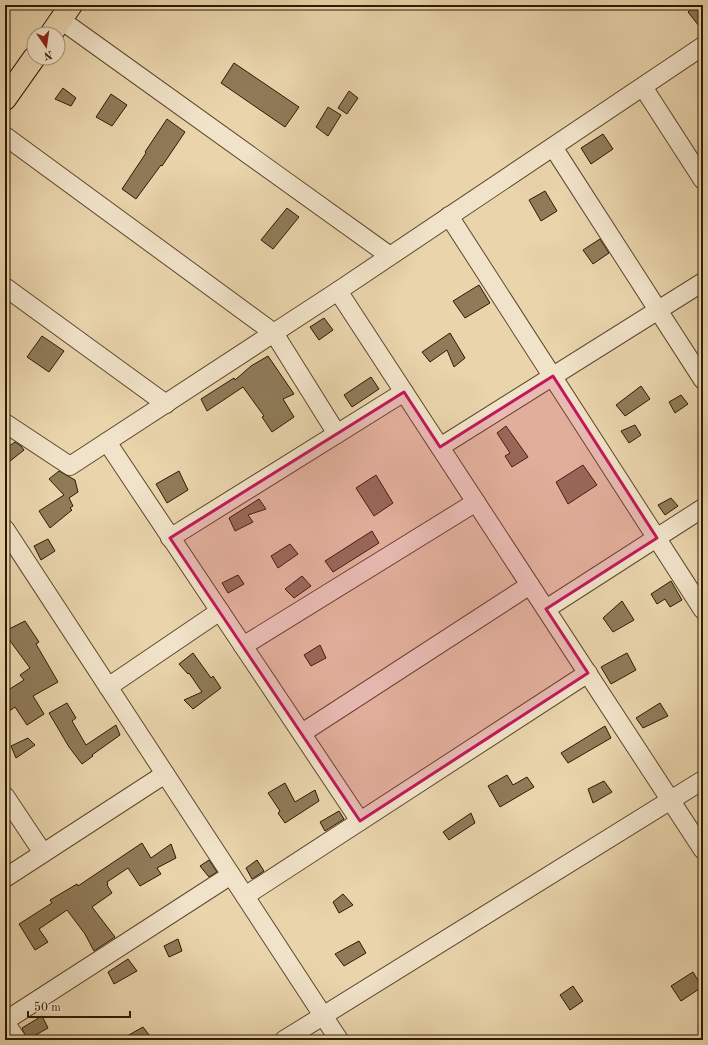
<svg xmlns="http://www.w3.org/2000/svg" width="708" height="1045" font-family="'Old Standard TT',serif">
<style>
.building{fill:#8f7b59;stroke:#2e1a00}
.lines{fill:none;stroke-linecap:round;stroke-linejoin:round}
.minor-casing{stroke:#5d482b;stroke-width:20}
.major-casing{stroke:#2e1a00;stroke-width:24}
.minor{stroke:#f1e3c9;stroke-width:18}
.major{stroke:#e9d4ac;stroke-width:22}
.marked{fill:#c2185b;fill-opacity:0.2;stroke:#c2185b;stroke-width:3;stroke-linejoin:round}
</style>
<rect width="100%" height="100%" fill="#e9d4ac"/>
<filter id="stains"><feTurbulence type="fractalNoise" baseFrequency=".005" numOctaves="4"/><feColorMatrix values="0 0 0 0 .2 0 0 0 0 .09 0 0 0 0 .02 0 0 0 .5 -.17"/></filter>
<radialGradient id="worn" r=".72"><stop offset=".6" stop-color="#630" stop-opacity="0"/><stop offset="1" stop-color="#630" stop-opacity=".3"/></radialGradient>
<!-- building -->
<g class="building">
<polygon points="697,5 703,5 703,31 688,12"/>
<polygon points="234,63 299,107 285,127 221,83"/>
<polygon points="63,88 76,98 71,106 55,99"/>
<polygon points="349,91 358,98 347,114 338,108"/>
<polygon points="111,94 127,105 112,126 96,117"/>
<polygon points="328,107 341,115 328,136 316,127"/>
<polygon points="167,119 185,132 162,166 161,165 136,199 122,189 146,153 145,152"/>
<polygon points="603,134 613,149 591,164 581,148"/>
<polygon points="545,191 557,211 541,221 529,200"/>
<polygon points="287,208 299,217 273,249 261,240"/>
<polygon points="600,239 609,253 593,264 583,250"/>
<polygon points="479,285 490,303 465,318 453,301"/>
<polygon points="324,318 333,330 319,340 310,327"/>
<polygon points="450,333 465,358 454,367 447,350 430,362 422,352"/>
<polygon points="42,336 64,351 49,372 27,357"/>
<polygon points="268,356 294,394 283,399 294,417 272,432 262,417 264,416 243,387 207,411 201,399 234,378 235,380 251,366"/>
<polygon points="371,377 379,389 352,407 344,395"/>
<polygon points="641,386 650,399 625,416 616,405"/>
<polygon points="681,395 688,404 675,413 669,402"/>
<polygon points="635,425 641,435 629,443 621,431"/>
<polygon points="506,426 528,457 512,467 505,456 510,453 497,433"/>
<polygon points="15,442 21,446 24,450 5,465 5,449"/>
<polygon points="583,465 597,485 568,504 556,482"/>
<polygon points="59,471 75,480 78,492 69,498 73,506 70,508 72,510 50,528 39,511 64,495 49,479"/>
<polygon points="179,471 188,490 167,503 156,484"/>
<polygon points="376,475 393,503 374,516 356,488"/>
<polygon points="671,498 678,506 665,515 658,505"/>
<polygon points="259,499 266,509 248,515 253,522 235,531 229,518"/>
<polygon points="372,531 379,543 333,572 325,561"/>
<polygon points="48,539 55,551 41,560 34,546"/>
<polygon points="290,544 298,554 278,568 271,556"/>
<polygon points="238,575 244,584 228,593 222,583"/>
<polygon points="302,576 311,586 294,598 285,589"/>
<polygon points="671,581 682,600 670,607 665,599 657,604 651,594"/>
<polygon points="622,601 634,620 613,632 603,618"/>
<polygon points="25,621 39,642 36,644 58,682 33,696 44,714 27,725 15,707 5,714 5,692 24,680 20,675 30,668 5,634 5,631"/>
<polygon points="320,645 326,658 311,666 304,655"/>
<polygon points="193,653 211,678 213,676 221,688 193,709 184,700 202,692 189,673 188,674 179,664"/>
<polygon points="627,653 636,670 611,684 601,667"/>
<polygon points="67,703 76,718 72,721 86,745 116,725 120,735 92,755 93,756 82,764 69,747 49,713"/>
<polygon points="660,703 668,716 643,728 636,718"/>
<polygon points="605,726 611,738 568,763 561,753"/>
<polygon points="28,738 35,745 16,758 11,746"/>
<polygon points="507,775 513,785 527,777 534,787 500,807 488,786"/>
<polygon points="604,781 612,792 593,803 588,789"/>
<polygon points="285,783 295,802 315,790 319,801 285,823 278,813 280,811 268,793"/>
<polygon points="339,811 344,819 325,831 320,822"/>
<polygon points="471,813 475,823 449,840 443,832"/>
<polygon points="142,843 151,858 171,844 176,858 157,868 161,874 140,886 128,868 107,882 108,884 107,885 112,893 92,907 115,937 94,951 85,934 67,910 39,929 48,942 35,950 19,924 52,903 50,900 77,884 78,886"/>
<polygon points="209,860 217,872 209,877 200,866"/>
<polygon points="257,860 264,871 252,879 246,868"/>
<polygon points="343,894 353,905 339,913 333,902"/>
<polygon points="178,939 182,951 169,957 164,946"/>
<polygon points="359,941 366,953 344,966 335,954"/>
<polygon points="128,959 137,971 114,984 108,972"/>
<polygon points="693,972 702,987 681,1001 671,986"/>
<polygon points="573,986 583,1001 570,1010 560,995"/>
<polygon points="42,1016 48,1028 27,1040 22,1028"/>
<polygon points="143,1027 153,1040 120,1040"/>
</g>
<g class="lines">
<!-- minor casing -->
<g class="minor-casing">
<g id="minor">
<polyline points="61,20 390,256"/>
<polyline points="643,87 703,180"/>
<polyline points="5,136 274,333 337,434"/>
<polyline points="553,147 703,380"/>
<polyline points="449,216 703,610"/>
<polyline points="5,287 166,404"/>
<polyline points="338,291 703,850"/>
<polyline points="5,423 70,466 338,291 703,46"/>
<polyline points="107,442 360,821"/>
<polyline points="440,447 703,282"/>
<polyline points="5,529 339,1040"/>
<polyline points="170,538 404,392"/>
<polyline points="546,609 703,508"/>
<polyline points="243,646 476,502"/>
<polyline points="108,687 220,611"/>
<polyline points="302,733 530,585"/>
<polyline points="5,796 43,853"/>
<polyline points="5,878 165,774"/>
<polyline points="245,896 588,673"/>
<polyline points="5,1021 231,875"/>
<polyline points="5,1022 17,1040"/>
<polyline points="284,1040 703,780"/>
</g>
</g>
<!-- major casing -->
<g class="major-casing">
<g id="major">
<polyline points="51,34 71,5"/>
<polyline points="5,99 34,58"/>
</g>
</g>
<!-- minor -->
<use href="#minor" class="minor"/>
<!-- major -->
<use href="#major" class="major"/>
</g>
<!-- marked area -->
<path class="marked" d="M 553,376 L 657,538 L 546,609 L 588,673 L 360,821 L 170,538 L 404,392 L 440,447 Z"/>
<!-- margin -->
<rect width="708" height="1045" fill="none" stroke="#e9d4ac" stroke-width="20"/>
<rect x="6" y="6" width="696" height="1033" fill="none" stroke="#2e1a00" stroke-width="2"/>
<rect x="10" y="10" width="688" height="1025" fill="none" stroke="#2e1a00"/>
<!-- north arrow -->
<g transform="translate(46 46) rotate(167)"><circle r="19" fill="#f1e3c9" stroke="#a39379"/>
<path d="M0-3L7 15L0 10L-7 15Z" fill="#8f2418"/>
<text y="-6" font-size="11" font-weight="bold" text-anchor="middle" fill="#2e1a00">N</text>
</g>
<!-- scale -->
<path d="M28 1011v6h102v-6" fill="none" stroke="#2e1a00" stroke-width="2"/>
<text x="34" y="1011" font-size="12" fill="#2e1a00" stroke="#f1e3c9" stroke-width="3" paint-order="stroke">50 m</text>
<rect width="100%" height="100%" filter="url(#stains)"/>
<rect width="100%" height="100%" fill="url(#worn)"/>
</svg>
